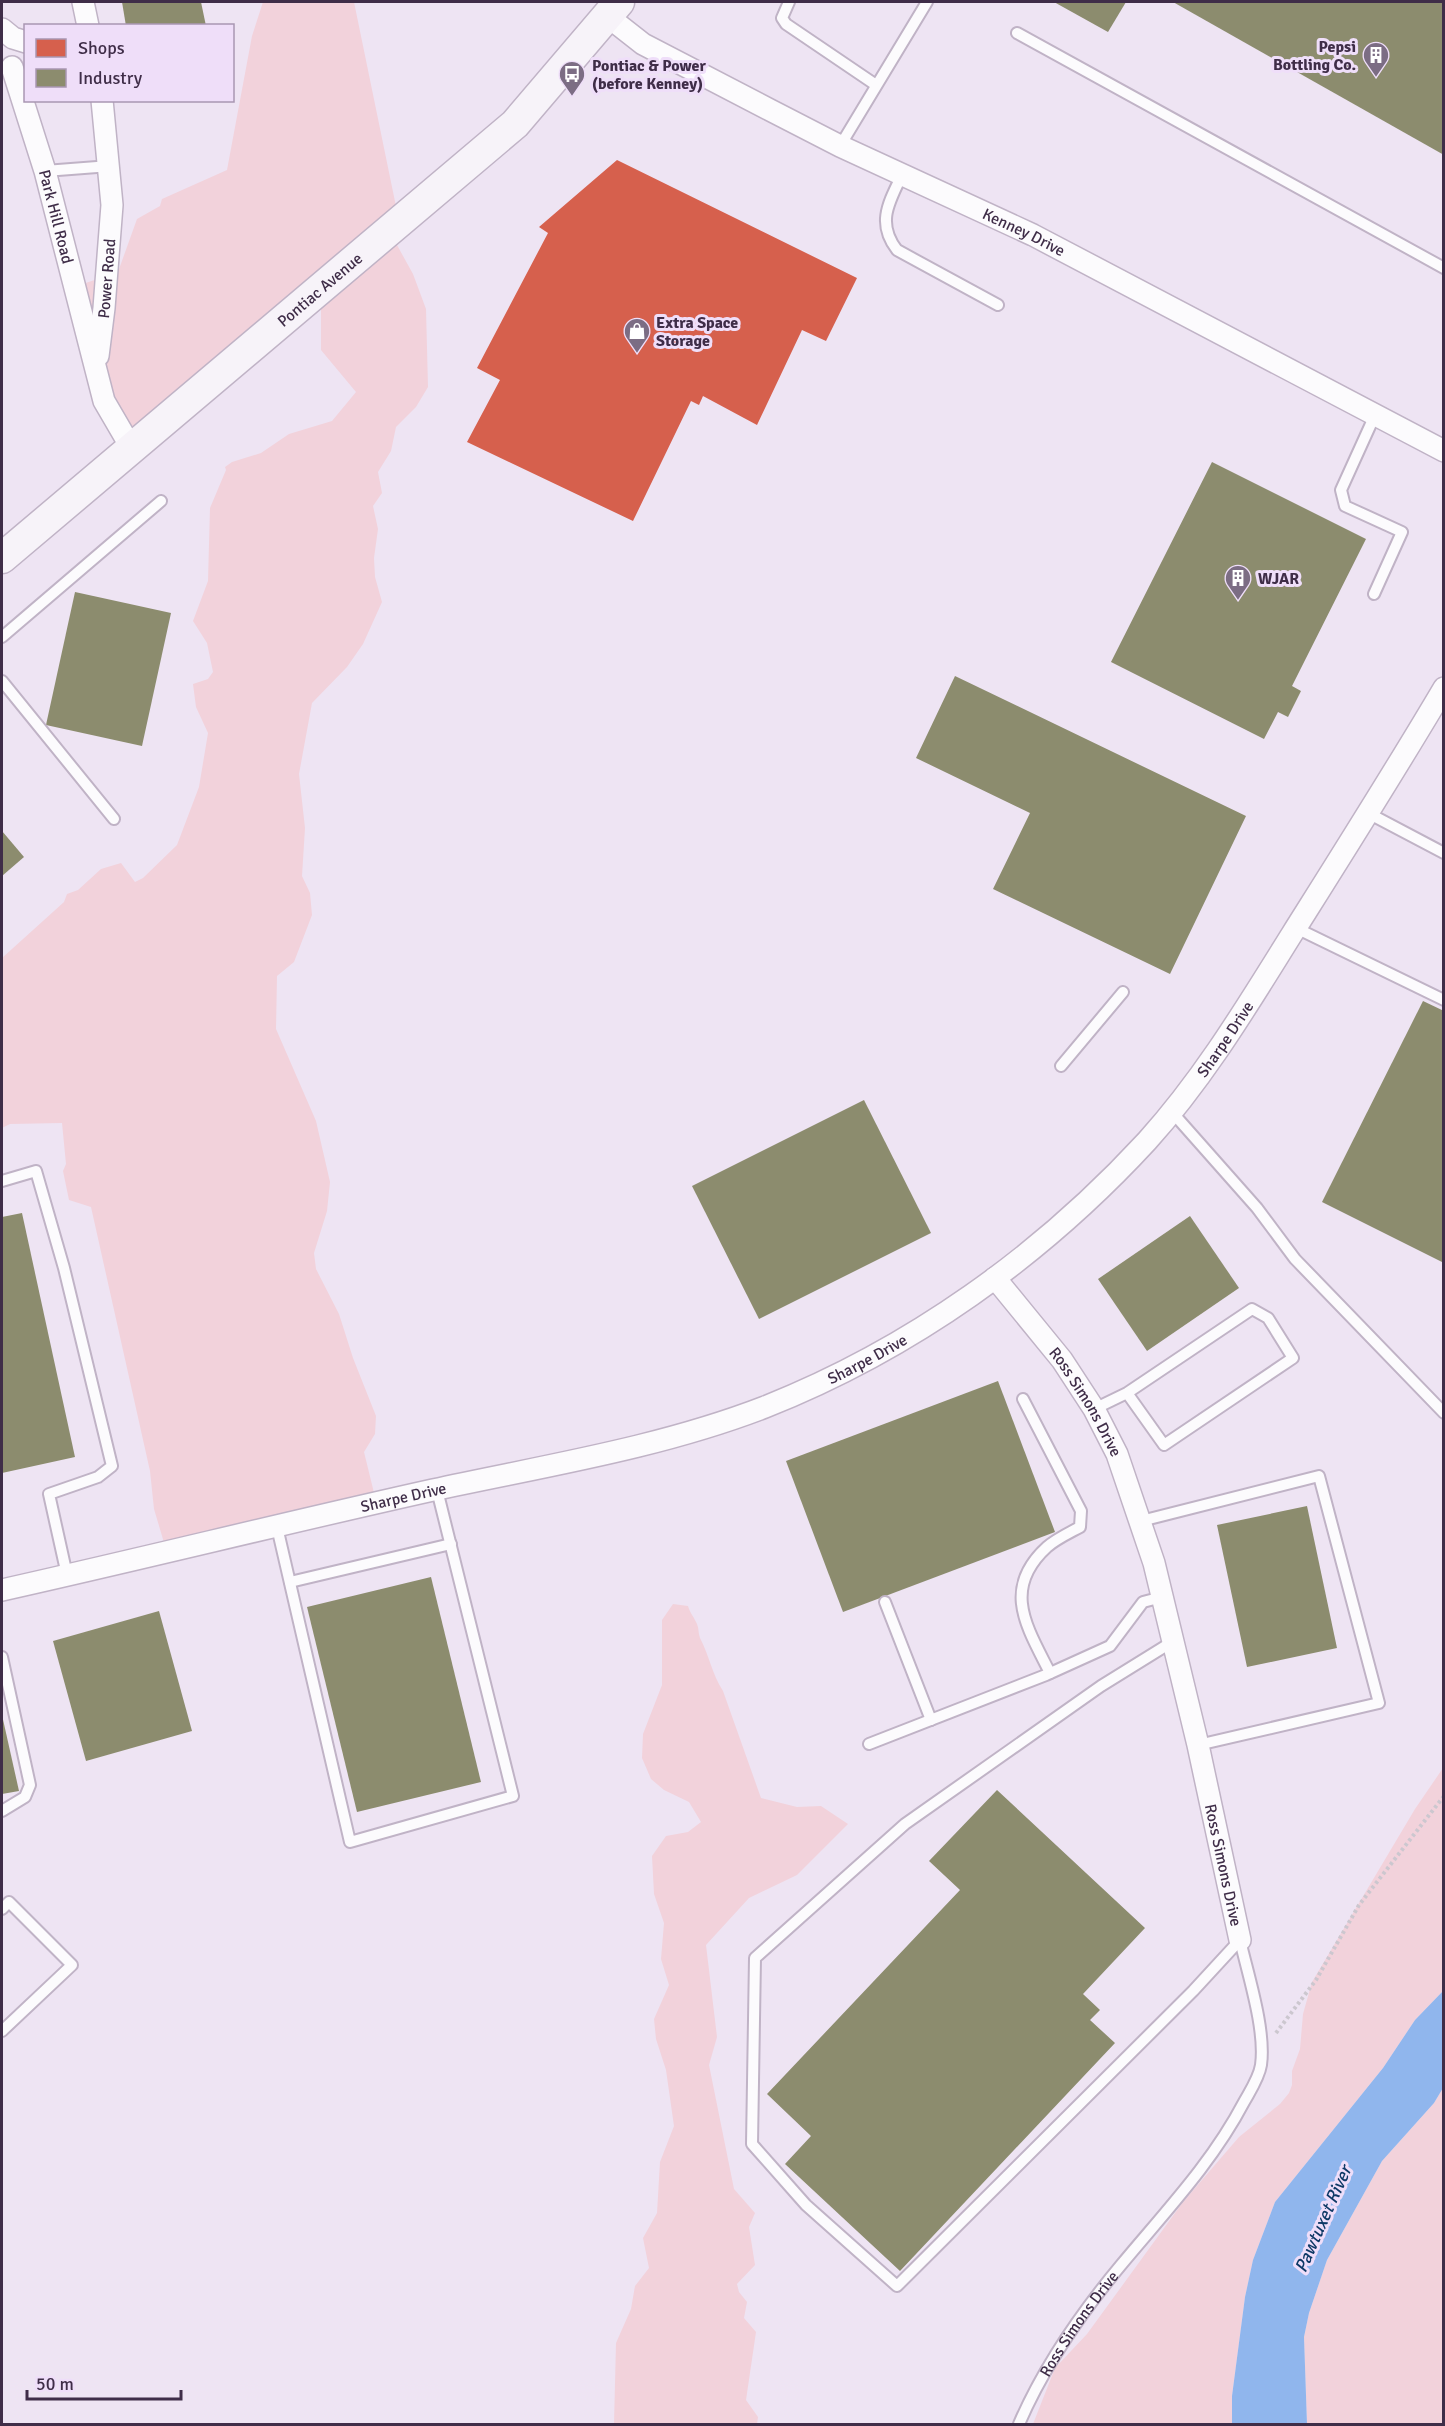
<svg xmlns="http://www.w3.org/2000/svg" width="1445" height="2426" font-family="Signika,sans-serif">
<style>
.green{fill:#f2d2db}
.water{fill:#90b6ed}
.shops{fill:#d6604d}
.industry{fill:#8c8c6e}
.lines{fill:none;stroke-linecap:round;stroke-linejoin:round}
.service-casing{stroke:#c0b3c6;stroke-width:14}
.minor-casing{stroke:#c0b3c6;stroke-width:24}
.secondary-casing{stroke:#c0b3c6;stroke-width:33}
.path{stroke:#ccc7cf;stroke-width:4;stroke-dasharray:3 3;stroke-linecap:butt}
.service{stroke:#fcfbfd;stroke-width:10}
.minor{stroke:#fcfbfd;stroke-width:21}
.secondary{stroke:#f7f3f9;stroke-width:30}
.labels{text-anchor:middle;stroke-width:6;stroke-linejoin:round;paint-order:stroke}
.poi-label{font-size:16px;font-weight:bold;fill:#3f2d48;stroke:#efdef9;text-anchor:start}
.street-label{font-size:16px;fill:#3f2d48;stroke:#efdef9}
.water-label{font-size:18px;font-style:italic;fill:#0e3966;stroke:#efdef9}
</style>
<rect width="100%" height="100%" fill="#eee4f3"/>
<!-- green -->
<g class="green">
<polygon points="263,2 354,2 399,221 392,236 413,274 426,309 428,387 416,407 396,427 391,451 378,472 382,493 373,506 378,529 374,558 375,577 382,602 363,644 347,667 312,703 299,774 305,828 302,876 310,893 312,915 294,962 277,976 276,1029 316,1121 330,1182 327,1211 314,1253 316,1269 339,1314 353,1358 376,1416 375,1434 364,1452 376,1501 165,1546 154,1509 150,1471 91,1207 69,1200 63,1171 66,1164 62,1123 10,1124 2,1128 2,958 64,902 67,894 78,890 101,869 121,863 135,882 143,878 177,845 199,787 208,733 196,707 193,684 208,679 213,672 207,643 193,621 208,581 210,508 226,470 225,467 232,462 261,453 289,434 332,421 356,392 321,350 321,290 129,440 74,287 118,272 137,219 160,206 162,199 227,170 252,36"/>
<path d="M 673,1604 L 688,1606 C 690,1613 694,1617 697,1624 C 699,1628 698,1633 700,1638 C 709,1655 712,1674 723,1691 L 761,1798 L 797,1807 L 821,1806 L 848,1824 L 797,1875 L 749,1898 L 706,1945 L 717,2037 L 709,2065 L 734,2189 L 755,2213 L 749,2227 L 755,2265 L 737,2284 L 739,2292 L 747,2302 L 744,2318 L 756,2332 L 746,2400 L 758,2417 L 757,2424 L 614,2424 L 616,2343 L 631,2309 L 635,2286 L 649,2268 L 643,2238 L 657,2213 L 660,2162 L 674,2126 L 666,2070 L 656,2039 L 654,2019 L 669,1985 L 661,1959 L 664,1923 L 654,1894 L 652,1856 L 666,1836 L 688,1832 L 701,1822 L 689,1802 L 664,1790 L 651,1779 L 642,1758 L 643,1734 L 662,1685 L 662,1620 Z"/>
<polygon points="1443,1768 1443,1991 1415,2020 1383,2068 1275,2202 1253,2260 1245,2297 1232,2396 1232,2424 1033,2424 1055,2368 1087,2334 1183,2202 1239,2137 1280,2104 1289,2093 1292,2085 1292,2071 1300,2049 1303,2014 1312,1982 1415,1809"/>
<polygon points="1443,2088 1443,2424 1307,2424 1304,2337 1309,2313 1327,2260 1382,2161 1434,2103"/>
</g>
<!-- water -->
<polygon class="water" points="1443,1991 1443,2088 1434,2103 1382,2161 1327,2260 1309,2313 1304,2337 1307,2424 1232,2424 1232,2396 1245,2297 1253,2260 1275,2202 1383,2068 1415,2020"/>
<!-- shops -->
<polygon class="shops" points="617,160 857,278 826,341 802,330 757,425 703,396 699,405 691,401 633,521 467,442 500,380 477,368 548,233 539,227"/>
<!-- industry -->
<g class="industry">
<polygon points="122,2 201,2 206,26 126,26"/>
<polygon points="1054,2 1126,2 1108,32"/>
<polygon points="1173,2 1444,2 1444,155"/>
<polygon points="1212,462 1366,539 1292,686 1301,691 1288,717 1278,712 1264,739 1111,662"/>
<polygon points="75,592 171,613 142,746 46,725"/>
<polygon points="955,676 1246,816 1170,974 993,889 1030,813 916,758"/>
<polygon points="2,831 24,857 2,876"/>
<polygon points="1423,1001 1444,1011 1444,1263 1322,1202"/>
<polygon points="864,1100 931,1233 759,1319 692,1186"/>
<polygon points="22,1213 75,1457 2,1473 2,1217"/>
<polygon points="1190,1216 1239,1288 1147,1351 1098,1279"/>
<polygon points="998,1381 1055,1532 843,1612 786,1461"/>
<polygon points="1307,1506 1337,1648 1247,1667 1217,1525"/>
<polygon points="431,1577 481,1782 357,1812 307,1607"/>
<polygon points="159,1611 192,1731 86,1761 53,1641"/>
<polygon points="2,1715 19,1791 2,1794"/>
<polygon points="997,1790 1145,1928 1083,1994 1100,2010 1090,2020 1115,2043 900,2271 785,2164 811,2136 767,2094 960,1890 929,1861"/>
</g>
<g class="lines">
<!-- service casing -->
<g class="service-casing">
<g id="service">
<polyline points="789,2 782,18 786,24 876,85"/>
<polyline points="1017,33 1444,268"/>
<polyline points="840,146 927,2"/>
<polyline points="45,171 110,166"/>
<path d="M 902,175 C 889,202 876,223 897,250 L 998,305"/>
<polyline points="1374,594 1402,532 1345,506 1341,490 1375,415"/>
<polyline points="2,637 161,501"/>
<polyline points="2,681 114,819"/>
<polyline points="1368,813 1444,853"/>
<polyline points="1296,928 1444,1000"/>
<polyline points="1061,1066 1123,992"/>
<polyline points="1172,1112 1257,1208 1295,1259 1444,1413"/>
<polyline points="2,1181 36,1171 64,1268 112,1466 98,1477 49,1494 67,1575"/>
<path d="M 1023,1399 L 1081,1511 L 1080,1527 C 1069,1533 1056,1539 1047,1547 C 1001,1589 1027,1627 1050,1673"/>
<polyline points="1094,1409 1127,1393 1252,1309 1268,1318 1293,1358 1164,1445 1127,1393"/>
<polyline points="1141,1521 1319,1476 1379,1703 1198,1745"/>
<polyline points="277,1527 350,1842 513,1796 437,1490"/>
<polyline points="290,1582 451,1544"/>
<polyline points="885,1602 931,1720"/>
<polyline points="1172,1642 1101,1686 905,1824 755,1958 752,2144 806,2205 897,2286 1193,1991 1240,1940"/>
<polyline points="2,1657 30,1785 25,1797 2,1811"/>
<polyline points="869,1744 1046,1675 1110,1646 1143,1602 1162,1597"/>
<polyline points="2,1909 9,1902 72,1965 2,2031"/>
<path id="s1" d="M 1019,2424 C 1044,2366 1081,2313 1121,2265 C 1165,2212 1212,2163 1244,2102 C 1250,2091 1259,2078 1261,2065 C 1266,2030 1248,1975 1240,1940"/>
</g>
</g>
<!-- minor casing -->
<g class="minor-casing">
<g id="minor">
<polyline points="83,2 88,26"/>
<path id="s2" d="M 606,15 L 643,44 L 770,110 L 840,146 L 1033,235 L 1444,451"/>
<polyline points="2,29 13,38 26,42"/>
<path id="s3" d="M 12,67 L 45,171 L 104,401 L 132,449"/>
<path id="s4" d="M 98,356 L 104,308 L 112,205 L 102,100"/>
<path id="s5" d="M 995,1278 L 1062,1360 L 1094,1409 L 1117,1454 L 1154,1563 L 1198,1745 L 1240,1940"/>
<path id="s6" d="M 2,1590 C 145,1558 289,1522 433,1490 C 543,1466 659,1448 765,1407 C 911,1349 1041,1256 1147,1141 C 1204,1078 1247,1006 1292,934 C 1343,853 1395,771 1444,688"/>
</g>
</g>
<!-- secondary casing -->
<g class="secondary-casing">
<g id="secondary">
<path id="s7" d="M 2,558 L 515,124 L 619,2"/>
</g>
</g>
<!-- path -->
<polyline class="path" points="1276,2033 1316,1980 1359,1905 1444,1796"/>
<!-- service -->
<use href="#service" class="service"/>
<!-- minor -->
<use href="#minor" class="minor"/>
<!-- secondary -->
<use href="#secondary" class="secondary"/>
</g>
<!-- icons -->
<defs>
<g id="building-pin" transform="scale(1.35)"><path d="M0 17L-7.5 6A9.5 9.5 0 1 1 7.5 6Z" fill="#7c6d84" stroke="#efdef9"/><path d="M-4-6H4V6H1V3H-1V6H-4ZM-2.5-4.3h1.7v1.8h-1.7ZM.8-4.3h1.7v1.8H.8ZM-2.5-1h1.7V.8h-1.7ZM.8-1h1.7V.8H.8Z" fill="#fff"/></g>
<g id="bus-pin" transform="scale(1.35)"><path d="M0 17L-7.5 6A9.5 9.5 0 1 1 7.5 6Z" fill="#7c6d84" stroke="#efdef9"/><path d="M-5-6H5V4H4V6H2V4H-2V6H-4V4H-5ZM-3.5-4V0h7V-4ZM-3.5 1.2v1.5H-2V1.2ZM2 1.2v1.5H3.5V1.2Z" fill="#fff"/></g>
<g id="shop-pin" transform="scale(1.35)"><path d="M0 17L-7.5 6A9.5 9.5 0 1 1 7.5 6Z" fill="#7c6d84" stroke="#efdef9"/><path d="M-5-2.5h2.3a2.7 3.5 0 0 1 5.4 0H5L5.5 6h-11ZM-1.5-2.5h3a1.5 2.3 0 0 0-3 0Z" fill="#fff"/></g>
</defs>
<g fill-rule="evenodd">
<use href="#building-pin" x="1376" y="55"/>
<use href="#bus-pin" x="572" y="74"/>
<use href="#shop-pin" x="637" y="331"/>
<use href="#building-pin" x="1238" y="578"/>
</g>
<g class="labels">
<!-- poi labels -->
<g class="poi-label">
<text x="1356" y="52" text-anchor="end">Pepsi<tspan x="1356" dy="18">Bottling Co.</tspan></text>
<text x="592" y="71">Pontiac &amp; Power<tspan x="592" dy="18">(before Kenney)</tspan></text>
<text x="656" y="328">Extra Space<tspan x="656" dy="18">Storage</tspan></text>
<text x="1258" y="584">WJAR</text>
</g>
<!-- street labels -->
<g class="street-label">
<text dy="6" stroke="none"><textPath href="#s3" startOffset="156">Park Hill Road</textPath></text>
<text dy="6" stroke="none"><textPath href="#s2" startOffset="472">Kenney Drive</textPath></text>
<text dy="6" stroke="none"><textPath href="#s4" startOffset="78">Power Road</textPath></text>
<text dy="6" stroke="none"><textPath href="#s7" startOffset="416">Pontiac Avenue</textPath></text>
<text dy="6" stroke="none"><textPath href="#s6" startOffset="1383">Sharpe Drive</textPath></text>
<text dy="6" stroke="none"><textPath href="#s6" startOffset="898">Sharpe Drive</textPath></text>
<text dy="6" stroke="none"><textPath href="#s5" startOffset="154">Ross Simons Drive</textPath></text>
<text dy="6" stroke="none"><textPath href="#s6" startOffset="412">Sharpe Drive</textPath></text>
<text dy="6" stroke="none"><textPath href="#s5" startOffset="640">Ross Simons Drive</textPath></text>
<text dy="6" stroke="none"><textPath href="#s1" startOffset="117">Ross Simons Drive</textPath></text>
</g>
<!-- water labels -->
<g class="water-label">
<text transform="translate(1323 2219) rotate(-66)" y="6">Pawtuxet River</text>
</g>
</g>
<!-- border -->
<rect width="1445" height="2426" fill="none" stroke="#3f2d48" stroke-width="6"/>
<!-- legend -->
<rect x="24" y="24" width="210" height="78" fill="#efdef9" stroke="#a997b2" stroke-width="1.5"/>
<rect x="36" y="39" width="30" height="18" fill="#d6604d" stroke="#a997b2" stroke-width="1.5"/>
<text x="78" y="54" font-size="18" fill="#3f2d48">Shops</text>
<rect x="36" y="69" width="30" height="18" fill="#8c8c6e" stroke="#a997b2" stroke-width="1.5"/>
<text x="78" y="84" font-size="18" fill="#3f2d48">Industry</text>
<!-- scale -->
<path d="M27 2390v9h154v-9" fill="none" stroke="#3f2d48" stroke-width="3"/>
<text x="36" y="2390" font-size="18" fill="#3f2d48" stroke="#efdef9" stroke-width="4.5" paint-order="stroke">50 m</text>
</svg>
